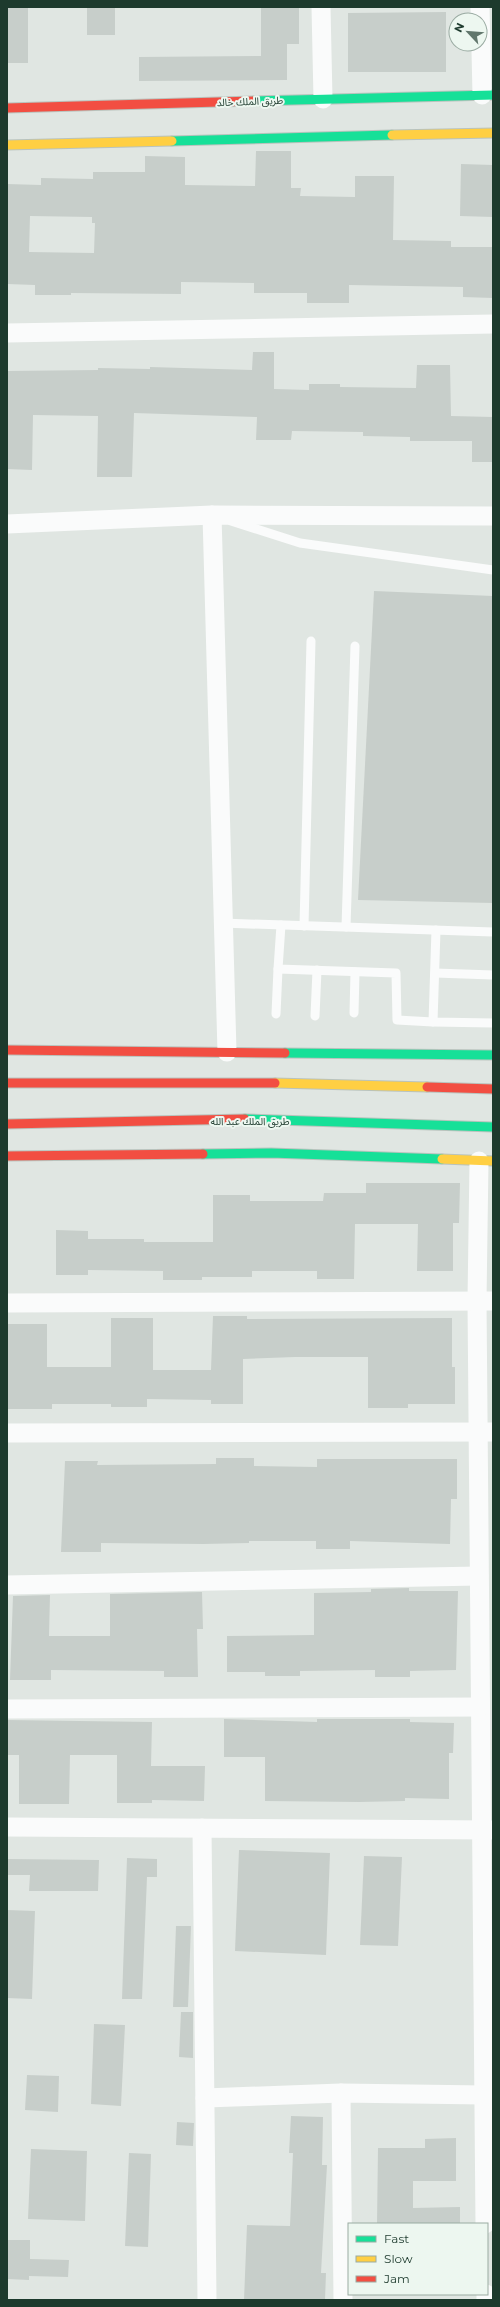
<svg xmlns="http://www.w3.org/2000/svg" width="500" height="2307" font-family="Montserrat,'Noto Sans Arabic',sans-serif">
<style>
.building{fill:#c7ceca;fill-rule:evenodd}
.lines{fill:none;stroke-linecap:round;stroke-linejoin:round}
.fast-casing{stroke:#b9c3bd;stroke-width:11}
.slow-casing{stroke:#b9c3bd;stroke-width:11}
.jam-casing{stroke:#b9c3bd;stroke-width:11}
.lane{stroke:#fafbfb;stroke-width:9}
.street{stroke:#fafbfb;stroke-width:19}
.fast{stroke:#16e098;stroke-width:9}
.slow{stroke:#ffcf43;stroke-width:9}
.jam{stroke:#f24e42;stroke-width:9}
.labels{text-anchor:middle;stroke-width:4;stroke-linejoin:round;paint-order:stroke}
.street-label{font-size:10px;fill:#1d3a2d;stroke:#edf7f0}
</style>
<rect width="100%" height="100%" fill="#e0e6e2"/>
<!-- building -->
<g class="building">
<rect x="7" y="7" width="21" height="56"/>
<rect x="87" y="7" width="28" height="28"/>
<polygon points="261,7 299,7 299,44 287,44 287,80 139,81 139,57 261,56"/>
<polygon points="446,12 446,72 348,72 348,13"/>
<path d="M 256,151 L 291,151 L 291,188 L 301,188 L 300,196 L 355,197 L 355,176 L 394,176 L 393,240 L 451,241 L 451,247 L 493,247 L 493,298 L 463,297 L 463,287 L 349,285 L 349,303 L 307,303 L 307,293 L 254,293 L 254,283 L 181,282 L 181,294 L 71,293 L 71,295 L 35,295 L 35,285 L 7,284 L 7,184 L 41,185 L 41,178 L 93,179 L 93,172 L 145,172 L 145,156 L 185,157 L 185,185 L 255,186 ZM 30,216 L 92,217 L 92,223 L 95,223 L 94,253 L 29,252 Z"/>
<polygon points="461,164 493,165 493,217 460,216"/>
<polygon points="253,352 274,352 274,389 309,390 309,384 340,384 340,387 416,388 417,365 450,365 451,416 493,417 493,462 472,462 472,441 410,441 410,437 363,436 363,432 292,431 291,440 256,440 257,417 134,413 132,477 97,477 98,416 33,415 32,470 7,469 7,371 98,370 98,368 150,369 150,367 252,370"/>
<polygon points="374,591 493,596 493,903 358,900"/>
<polygon points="366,1183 460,1183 459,1223 453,1223 453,1271 417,1271 418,1224 355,1224 354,1279 317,1279 317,1271 252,1271 252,1277 202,1277 202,1280 163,1280 163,1271 88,1270 88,1275 56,1275 56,1230 88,1231 88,1239 144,1239 144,1242 213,1242 213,1195 250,1195 250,1201 323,1201 324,1193 366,1193"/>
<polygon points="213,1316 247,1316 247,1319 452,1318 452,1367 455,1367 455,1404 408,1404 408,1408 368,1408 368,1357 295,1357 243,1359 243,1404 211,1404 211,1400 147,1399 147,1407 111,1407 111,1404 52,1404 52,1409 7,1409 7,1324 47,1324 47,1367 111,1367 111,1318 153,1318 153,1370 211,1370"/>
<polygon points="216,1458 254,1458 254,1466 317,1467 317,1459 457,1459 457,1499 451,1499 450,1544 350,1541 350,1549 316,1549 316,1541 249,1541 249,1543 203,1544 101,1543 101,1552 61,1552 65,1461 98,1461 97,1465 216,1464"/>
<polygon points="409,1588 409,1591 458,1591 456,1670 410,1671 410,1677 375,1677 375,1670 300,1671 300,1676 265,1676 265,1672 227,1672 227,1636 314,1635 314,1593 371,1592 371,1589"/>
<polygon points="202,1592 203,1629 197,1629 198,1677 164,1677 164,1671 51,1670 51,1680 10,1680 13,1596 50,1595 49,1636 110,1636 110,1594"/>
<polygon points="224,1719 317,1722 317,1719 410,1719 410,1722 454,1723 453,1753 449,1753 449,1799 405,1798 405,1801 359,1802 265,1801 265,1757 224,1757"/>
<polygon points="7,1720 152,1722 151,1766 205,1766 204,1801 152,1800 152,1803 117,1803 117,1755 70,1755 69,1804 19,1804 19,1755 7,1755"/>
<polygon points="239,1850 330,1853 326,1955 235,1951"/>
<polygon points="364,1856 402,1857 398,1946 360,1945"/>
<polygon points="127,1858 157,1859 157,1877 147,1877 142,1999 122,1999"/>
<polygon points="7,1859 99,1860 98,1891 29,1891 30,1875 7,1875"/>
<polygon points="7,1910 35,1911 32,1999 7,1998"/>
<polygon points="176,1926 191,1926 188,2007 173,2007"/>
<polygon points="181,2012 193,2012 193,2058 179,2057"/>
<polygon points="94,2024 125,2025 121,2106 91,2104"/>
<polygon points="27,2075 59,2076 58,2112 25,2110"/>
<polygon points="291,2116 323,2117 322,2165 327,2165 321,2273 326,2273 325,2300 244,2300 247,2225 290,2226 293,2153 289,2153"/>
<polygon points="177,2122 194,2123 193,2146 176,2145"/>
<polygon points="456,2138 456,2181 413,2181 413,2208 460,2207 460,2224 377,2224 378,2148 425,2148 425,2139"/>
<polygon points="31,2149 87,2151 85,2221 28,2219"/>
<polygon points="129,2153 151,2154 148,2247 125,2246"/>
<polygon points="7,2240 30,2240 30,2259 69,2260 68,2277 29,2276 29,2280 7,2279"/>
</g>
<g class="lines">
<!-- fast casing -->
<g class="fast-casing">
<g id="fast">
<polyline points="254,101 493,95"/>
<polyline points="172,141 392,135"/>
<polyline points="285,1053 493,1055"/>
<polyline points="245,1119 493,1127"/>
<polyline points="203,1154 271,1153 442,1159"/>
</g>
</g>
<!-- slow casing -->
<g class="slow-casing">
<g id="slow">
<polyline points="392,135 493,133"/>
<polyline points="7,145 172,141"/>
<polyline points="275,1083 427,1087"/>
<polyline points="442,1159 493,1161"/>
</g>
</g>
<!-- jam casing -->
<g class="jam-casing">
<g id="jam">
<polyline points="7,108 254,101"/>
<polyline points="7,1050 285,1053"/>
<polyline points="7,1083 275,1083"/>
<polyline points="427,1087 493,1089"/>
<polyline points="7,1124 245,1119"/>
<polyline points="7,1156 203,1154"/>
</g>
</g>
<!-- lane -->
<g class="lane">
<polyline points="231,521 300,543 493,570"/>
<polyline points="222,923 493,932"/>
<polyline points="281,925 278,969 396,973 397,1020 433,1022"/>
<polyline points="304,926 311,641"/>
<polyline points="346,927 355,646"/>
<polyline points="436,930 433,1022 493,1023"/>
<polyline points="435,973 493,975"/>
<polyline points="354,1013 355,972"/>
<polyline points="276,1014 278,969"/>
<polyline points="315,1016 317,970"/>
</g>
<!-- street -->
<g class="street">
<polyline points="321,7 323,99"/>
<polyline points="480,7 482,95"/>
<polyline points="7,333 493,324"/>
<polyline points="212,515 227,1052"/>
<polyline points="7,524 212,515 493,516"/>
<polyline points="479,1161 477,1301 485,2224"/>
<polyline points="7,1303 493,1301"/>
<polyline points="7,1433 493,1432"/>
<polyline points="7,1585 479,1576"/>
<polyline points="7,1709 480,1707"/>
<polyline points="7,1827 493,1830"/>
<polyline points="202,1828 207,2300"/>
<polyline points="341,2093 343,2300"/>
<polyline points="205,2098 341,2093 484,2095"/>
<polyline points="486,2294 486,2300"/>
</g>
<!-- fast -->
<use href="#fast" class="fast"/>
<!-- slow -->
<use href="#slow" class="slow"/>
<!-- jam -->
<use href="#jam" class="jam"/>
</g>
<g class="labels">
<!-- street labels -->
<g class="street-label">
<text transform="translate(250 101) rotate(-2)" y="4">طريق الملك خالد</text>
<text x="250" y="1125">طريق الملك عبد الله</text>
</g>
</g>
<!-- border -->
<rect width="500" height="2307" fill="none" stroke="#1d3a2d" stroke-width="16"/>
<!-- legend -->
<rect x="348" y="2223" width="140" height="72" fill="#edf7f0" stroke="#9aaba2"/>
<rect x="356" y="2236" width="20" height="6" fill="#16e098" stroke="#9aaba2"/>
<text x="384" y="2243" font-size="12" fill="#1d3a2d">Fast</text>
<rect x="356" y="2256" width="20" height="6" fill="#ffcf43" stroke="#9aaba2"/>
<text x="384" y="2263" font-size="12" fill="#1d3a2d">Slow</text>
<rect x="356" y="2276" width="20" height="6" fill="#f24e42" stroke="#9aaba2"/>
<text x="384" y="2283" font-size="12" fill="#1d3a2d">Jam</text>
<!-- north arrow -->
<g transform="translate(468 32) rotate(296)"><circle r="19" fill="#edf7f0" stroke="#9aaba2"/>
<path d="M0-3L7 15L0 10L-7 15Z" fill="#61766c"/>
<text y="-6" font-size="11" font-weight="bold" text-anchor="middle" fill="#1d3a2d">N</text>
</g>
</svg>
